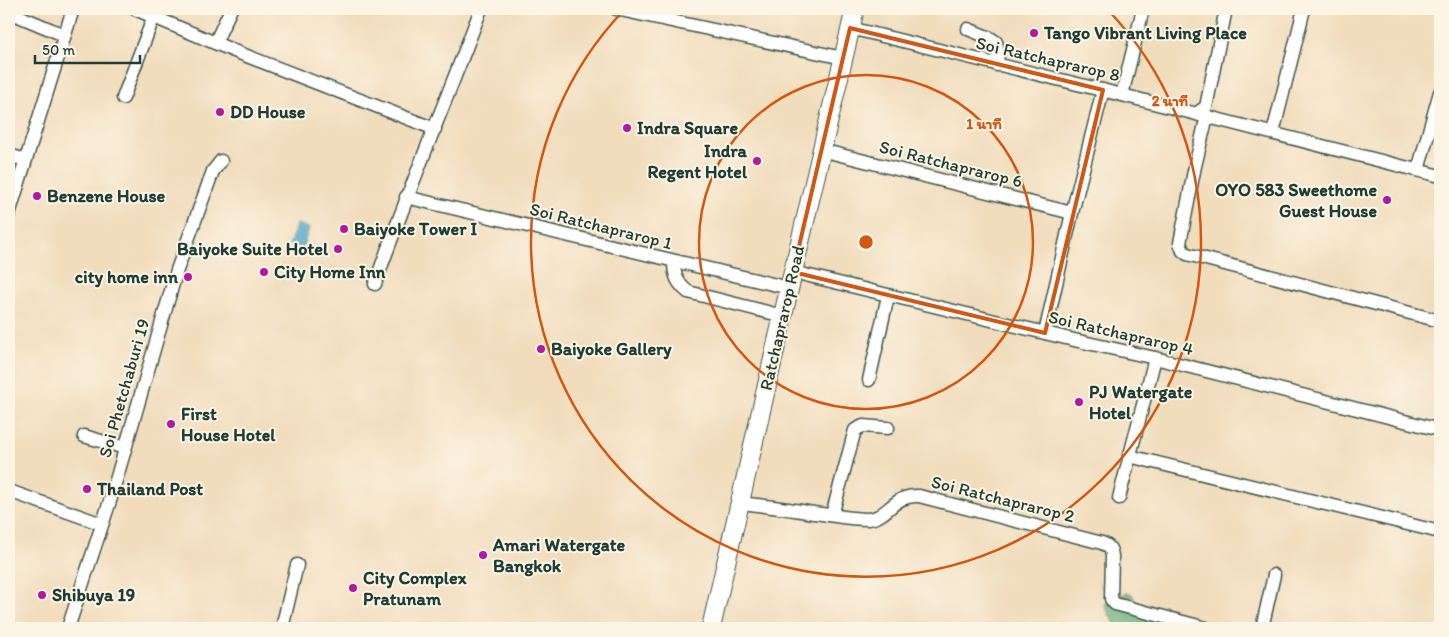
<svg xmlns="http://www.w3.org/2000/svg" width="1449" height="637" font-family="Itim,'Playpen Sans Thai',sans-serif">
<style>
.forest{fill:#62ac74;stroke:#407454}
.water{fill:#4ba5c9;stroke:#35717e}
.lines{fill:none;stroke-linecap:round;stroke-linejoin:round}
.street-casing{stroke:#3e5548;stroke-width:15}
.secondary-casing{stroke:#3e5548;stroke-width:20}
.street{stroke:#fff;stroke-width:12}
.secondary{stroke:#fff;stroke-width:18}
.marked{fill:none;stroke:#d45610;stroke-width:4;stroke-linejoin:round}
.ring{fill:none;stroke:#d45610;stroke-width:2.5}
.poi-dot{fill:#b5179e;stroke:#fcf5e5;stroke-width:2}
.labels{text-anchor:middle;stroke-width:4;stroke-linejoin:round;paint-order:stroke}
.poi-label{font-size:18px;font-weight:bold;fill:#1f3d34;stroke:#fcf5e5;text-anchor:start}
.street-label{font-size:18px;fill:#1f3d34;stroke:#fcf5e5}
.centre{fill:#d45610;stroke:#fcf5e5;stroke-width:2.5}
.ring-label{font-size:15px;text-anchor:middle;font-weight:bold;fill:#d45610;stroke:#fcf5e5;stroke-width:4;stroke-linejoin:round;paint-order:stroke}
</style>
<rect width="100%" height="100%" fill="#fcf5e5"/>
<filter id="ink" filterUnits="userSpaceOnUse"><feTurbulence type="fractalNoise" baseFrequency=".02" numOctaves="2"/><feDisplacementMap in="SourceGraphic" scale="10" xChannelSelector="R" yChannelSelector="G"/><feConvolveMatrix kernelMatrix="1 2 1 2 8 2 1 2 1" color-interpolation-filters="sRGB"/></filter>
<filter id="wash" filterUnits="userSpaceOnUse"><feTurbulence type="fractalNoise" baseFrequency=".0096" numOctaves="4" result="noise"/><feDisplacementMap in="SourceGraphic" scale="20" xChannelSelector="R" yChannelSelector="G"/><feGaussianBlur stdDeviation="1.12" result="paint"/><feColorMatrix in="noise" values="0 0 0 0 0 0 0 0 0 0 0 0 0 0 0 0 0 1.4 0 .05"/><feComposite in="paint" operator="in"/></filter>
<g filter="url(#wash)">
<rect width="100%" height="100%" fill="#f1dcbb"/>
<!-- forest -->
<path class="forest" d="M 1126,593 L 1132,594 L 1137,604 L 1200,628 L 1115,628 C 1115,618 1106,614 1105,604 L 1109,600 Z"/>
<!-- water -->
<polygon class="water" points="297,224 309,228 302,250 289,245"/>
</g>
<g filter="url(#ink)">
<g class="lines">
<!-- street casing -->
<g class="street-casing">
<g id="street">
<polyline points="135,9 234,51 435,129"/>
<polyline points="616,9 843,58"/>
<polyline points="9,12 64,35"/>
<polyline points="850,28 1122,95 1440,176"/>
<polyline points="968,29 990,38 996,42 998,51 997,65"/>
<polyline points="215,43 231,9"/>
<polyline points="1122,95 1143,9"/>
<polyline points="123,98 154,16"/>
<polyline points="1199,115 1200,111 1206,107 1226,9"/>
<polyline points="1207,116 1195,166 1180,243 1183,251 1187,254 1440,321"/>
<polyline points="1273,133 1304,9"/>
<polyline points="821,150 1072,213"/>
<polyline points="9,155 25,160"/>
<polyline points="1418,170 1440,92"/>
<polyline points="406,197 789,288"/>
<polyline points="9,214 73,9"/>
<path d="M 674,262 C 674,275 677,283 688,292 L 783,316"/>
<polyline points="793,272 1074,340 1155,358 1440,430"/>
<path d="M 375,284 C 408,191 446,101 481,9"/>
<polyline points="1045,333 1072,213 1103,90"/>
<polyline points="869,380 888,296"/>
<polyline points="84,436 125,448"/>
<polyline points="1129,456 1440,532"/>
<polyline points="9,491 102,524"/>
<polyline points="1119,498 1155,358"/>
<path d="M 741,503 C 765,506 790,509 814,513 C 831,515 850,519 868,519 C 888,518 893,494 919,496 L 1102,543 C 1109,546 1111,548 1112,556 L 1111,599 L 1115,604 L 1206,628"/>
<polyline points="832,515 855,430 863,426 888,428"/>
<polyline points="68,628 110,501 177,270 213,171 221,161"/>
<polyline points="282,628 297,565"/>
<polyline points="1262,628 1274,575"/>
</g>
</g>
<!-- secondary casing -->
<g class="secondary-casing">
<polyline id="secondary" points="711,628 793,272 855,9"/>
</g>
<!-- street -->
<use href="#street" class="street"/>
<!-- secondary -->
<use href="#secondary" class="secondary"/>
</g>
</g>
<!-- marked area -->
<path class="marked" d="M 850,28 L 1103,90 L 1045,333 L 793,272 Z"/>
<!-- distance rings -->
<g class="ring">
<circle cx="866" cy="242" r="167"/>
<path d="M1107 9A335 335 0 1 1 625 9"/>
</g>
<!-- markers -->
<g class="poi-dot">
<circle cx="1034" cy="33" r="5"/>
<circle cx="220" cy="112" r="5"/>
<circle cx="627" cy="128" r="5"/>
<circle cx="757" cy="161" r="5"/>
<circle cx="37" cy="196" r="5"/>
<circle cx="1387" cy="200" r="5"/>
<circle cx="344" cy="229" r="5"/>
<circle cx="338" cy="249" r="5"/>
<circle cx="264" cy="272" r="5"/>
<circle cx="188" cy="277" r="5"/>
<circle cx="541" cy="349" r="5"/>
<circle cx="1079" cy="402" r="5"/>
<circle cx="171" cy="424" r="5"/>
<circle cx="87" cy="489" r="5"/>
<circle cx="483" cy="555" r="5"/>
<circle cx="353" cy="588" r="5"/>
<circle cx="42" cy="595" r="5"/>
</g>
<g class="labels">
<!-- poi labels -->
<g class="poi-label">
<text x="1044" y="39">Tango Vibrant Living Place</text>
<text x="230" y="118">DD House</text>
<text x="637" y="134">Indra Square</text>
<text x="747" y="157" text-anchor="end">Indra<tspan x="747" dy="21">Regent Hotel</tspan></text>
<text x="1377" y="196" text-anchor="end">OYO 583 Sweethome<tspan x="1377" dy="21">Guest House</tspan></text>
<text x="47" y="202">Benzene House</text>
<text x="354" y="235">Baiyoke Tower I</text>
<text x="328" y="255" text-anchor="end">Baiyoke Suite Hotel</text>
<text x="274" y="278">City Home Inn</text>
<text x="178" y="283" text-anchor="end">city home inn</text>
<text x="551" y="355">Baiyoke Gallery</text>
<text x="1089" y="398">PJ Watergate<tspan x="1089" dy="21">Hotel</tspan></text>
<text x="181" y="420">First<tspan x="181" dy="21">House Hotel</tspan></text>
<text x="97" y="495">Thailand Post</text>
<text x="493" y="551">Amari Watergate<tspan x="493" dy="21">Bangkok</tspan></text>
<text x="363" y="584">City Complex<tspan x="363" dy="21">Pratunam</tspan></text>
<text x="52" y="601">Shibuya 19</text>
</g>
<!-- street labels -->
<g class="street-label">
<text transform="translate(1048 59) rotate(13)" y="6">Soi Ratchaprarop 8</text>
<text transform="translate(951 164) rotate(14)" y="6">Soi Ratchaprarop 6</text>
<text transform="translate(601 226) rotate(14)" y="6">Soi Ratchaprarop 1</text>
<text transform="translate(782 318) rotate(-77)" y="6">Ratchaprarop Road</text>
<text transform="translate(1121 333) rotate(13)" y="6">Soi Ratchaprarop 4</text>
<text transform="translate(124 388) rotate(-74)" y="6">Soi Phetchaburi 19</text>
<text transform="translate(1003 499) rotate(14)" y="6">Soi Ratchaprarop 2</text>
</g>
</g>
<circle cx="866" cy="242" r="8" class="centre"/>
<g class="ring-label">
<text x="1170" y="106">2 นาที</text>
<text x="984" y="129">1 นาที</text>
</g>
<!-- margin -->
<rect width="1449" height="637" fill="none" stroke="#fcf5e5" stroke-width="30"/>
<!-- scale -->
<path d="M35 55v8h105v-8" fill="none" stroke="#1f3d34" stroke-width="2.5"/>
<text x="42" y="55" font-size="15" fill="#1f3d34" stroke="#fcf5e5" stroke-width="4" paint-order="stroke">50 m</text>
</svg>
